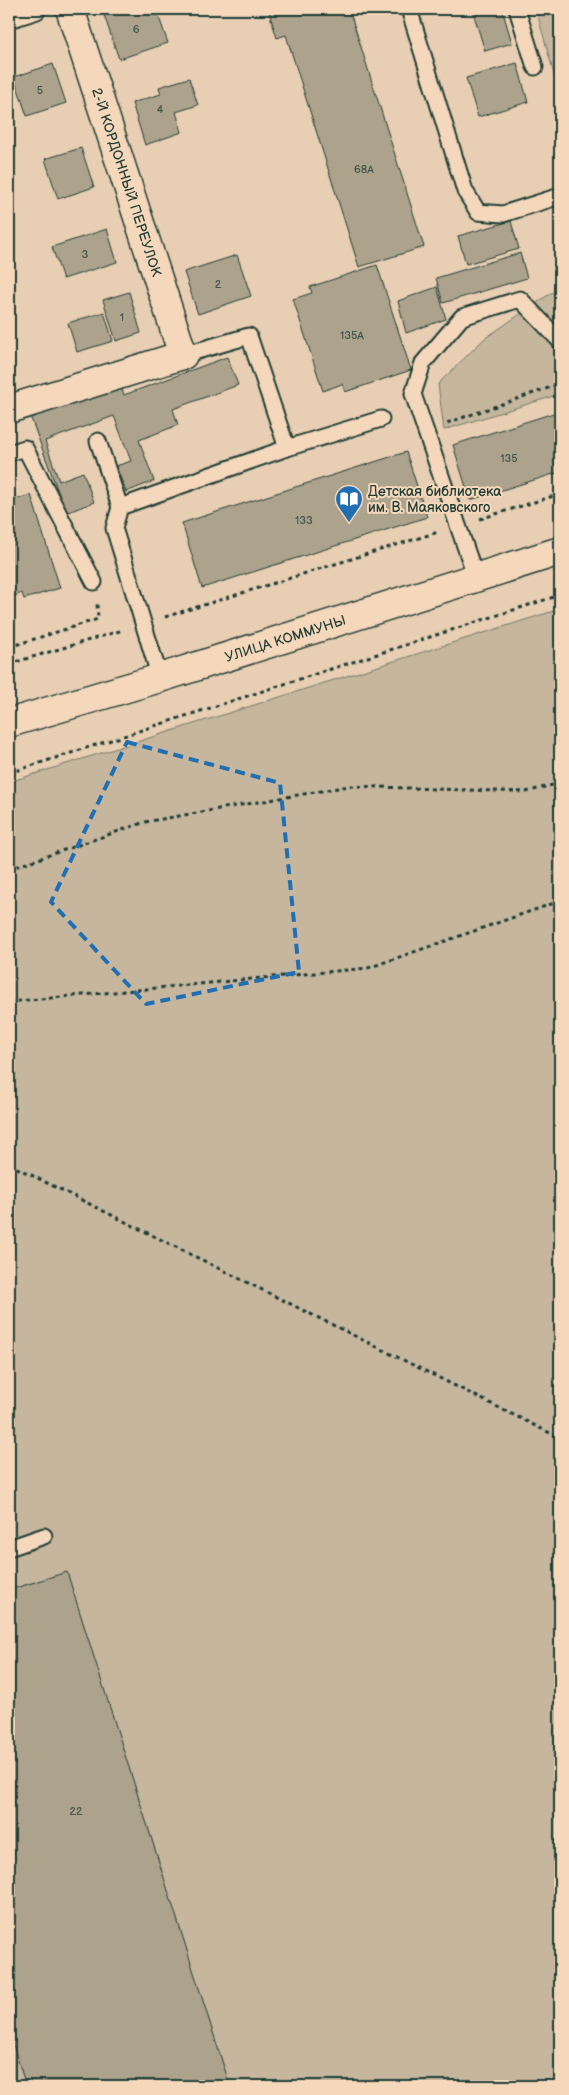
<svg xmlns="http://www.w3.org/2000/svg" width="569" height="2095" font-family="'Balsamiq Sans',sans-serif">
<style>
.green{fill:#c6b69e;stroke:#727a69}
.building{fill:#ada38d;stroke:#1f3d34}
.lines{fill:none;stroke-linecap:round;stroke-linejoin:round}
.lane-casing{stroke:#1f3d34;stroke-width:19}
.street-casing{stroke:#1f3d34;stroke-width:31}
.secondary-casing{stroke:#1f3d34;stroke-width:31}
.path{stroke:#1f3d34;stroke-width:3;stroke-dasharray:4 4;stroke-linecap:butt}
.lane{stroke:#f5d7bb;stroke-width:15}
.street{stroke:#f5d7bb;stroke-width:28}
.secondary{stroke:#f5d7bb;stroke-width:28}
.marked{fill:none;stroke:#1f6fb2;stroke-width:4;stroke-dasharray:10 6;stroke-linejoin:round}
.labels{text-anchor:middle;stroke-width:4;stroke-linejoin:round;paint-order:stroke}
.number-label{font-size:11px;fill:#42564a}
.street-label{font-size:14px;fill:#1f3d34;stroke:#f5d7bb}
.poi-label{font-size:14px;fill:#1f3d34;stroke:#f5d7bb;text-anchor:start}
</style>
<rect width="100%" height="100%" fill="#e8ceb3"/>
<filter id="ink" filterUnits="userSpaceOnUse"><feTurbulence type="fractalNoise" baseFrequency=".02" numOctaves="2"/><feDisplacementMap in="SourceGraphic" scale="10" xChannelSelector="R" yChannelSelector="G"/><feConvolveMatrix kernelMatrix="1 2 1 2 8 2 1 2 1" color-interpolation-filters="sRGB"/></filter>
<g filter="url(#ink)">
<!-- green -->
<g class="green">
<polygon points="536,9 560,9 560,96"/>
<polygon points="560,287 560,394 444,430 438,384 484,339"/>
<polygon points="560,609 560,2086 9,2086 9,782"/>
</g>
<!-- building -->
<g class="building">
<polygon points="122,9 156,9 168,43 119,59 104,15"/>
<polygon points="268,9 349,9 424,247 359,267 286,35 277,38"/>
<polygon points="472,9 502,9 512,43 485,51"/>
<polygon points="517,63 528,102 478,117 466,78"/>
<polygon points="53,64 66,103 27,116 14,77"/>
<polygon points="189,78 198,105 176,112 182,132 145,145 132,103 161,94 159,87"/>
<polygon points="81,148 94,187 58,199 45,159"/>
<polygon points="511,221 519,249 466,264 458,236"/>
<polygon points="107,229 117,262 63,279 52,247"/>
<polygon points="520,253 527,278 443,303 436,278"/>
<polygon points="237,255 251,296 198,314 184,272"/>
<polygon points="377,265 411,370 345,392 342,384 323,391 293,299 312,293 310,287"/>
<polygon points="437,287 446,319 406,333 398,301"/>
<polygon points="129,292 141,333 116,341 103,300"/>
<polygon points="104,312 113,341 77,352 68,323"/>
<polygon points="227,357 238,385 173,409 178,425 139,440 154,481 126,492 116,466 131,461 114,416 45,441 59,481 83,472 94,502 66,513 29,413 118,380 124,395"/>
<polygon points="560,411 560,472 470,500 453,445"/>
<polygon points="406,452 427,517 202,588 182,523"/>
<polygon points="9,477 16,499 31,495 60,588 24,599 22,593 9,598"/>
<polygon points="67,1572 230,2086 26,2086 9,2032 9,1590"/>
</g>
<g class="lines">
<!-- lane casing -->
<g class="lane-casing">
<g id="lane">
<polyline points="409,9 465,191 478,212 503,214 560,196"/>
<polyline points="517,9 535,67"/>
<polyline points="9,20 37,11"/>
<polyline points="183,355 249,336 287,448"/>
<polyline points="98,441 120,507"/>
<polyline points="9,453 25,448 94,582"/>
<polyline points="476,578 413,394 423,363 462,317 520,299 560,341"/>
<polyline points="160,678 114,528 120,507 287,448 381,419"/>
<polyline points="9,1548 44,1536"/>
</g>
</g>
<!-- street casing -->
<g class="street-casing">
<polyline id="street" points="9,409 183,355 70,9"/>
</g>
<!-- secondary casing -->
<g class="secondary-casing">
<g id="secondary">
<path id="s1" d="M 9,723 L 160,678 L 560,551"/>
</g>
</g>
<!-- path -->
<g class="path">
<polyline points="447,423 560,384"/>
<polyline points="480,519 560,494"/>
<polyline points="165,617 438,532"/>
<polyline points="9,647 98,619 97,603"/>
<polyline points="9,664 123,630"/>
<polyline points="9,773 560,595"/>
<polyline points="9,869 145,822 349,786 526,792 560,783"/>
<polyline points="9,1002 368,968 560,901"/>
<polyline points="9,1164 560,1438"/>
</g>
<!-- lane -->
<use href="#lane" class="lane"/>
<!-- street -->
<use href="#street" class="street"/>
<!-- secondary -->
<use href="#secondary" class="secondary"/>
</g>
</g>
<!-- marked area -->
<path class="marked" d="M 127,742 L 280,783 L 299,972 L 146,1004 L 51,902 Z"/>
<!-- icons -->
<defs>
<g id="library-pin" transform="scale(1.4375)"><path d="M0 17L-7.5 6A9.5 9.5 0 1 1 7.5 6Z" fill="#1f6fb2" stroke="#f5d7bb"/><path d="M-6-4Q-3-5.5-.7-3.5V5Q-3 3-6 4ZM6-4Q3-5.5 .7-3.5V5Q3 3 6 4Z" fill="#fff"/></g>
</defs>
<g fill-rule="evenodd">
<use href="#library-pin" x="349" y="499"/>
</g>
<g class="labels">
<!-- number labels -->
<g class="number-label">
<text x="136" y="33">6</text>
<text x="40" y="94">5</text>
<text x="160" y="113">4</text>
<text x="364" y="173">68А</text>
<text x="85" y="258">3</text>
<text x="218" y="288">2</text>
<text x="122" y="321">1</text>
<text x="352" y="339">135А</text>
<text x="509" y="462">135</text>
<text x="304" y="524">133</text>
<text x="76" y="1815">22</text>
</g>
<!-- street labels -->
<g class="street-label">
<text transform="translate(127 182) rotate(72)" y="5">2-Й КОРДОННЫЙ ПЕРЕУЛОК</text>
<text dy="5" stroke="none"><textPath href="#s1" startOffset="289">УЛИЦА КОММУНЫ</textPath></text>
</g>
<!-- poi labels -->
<g class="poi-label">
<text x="368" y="496">Детская библиотека<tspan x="368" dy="16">им. В. Маяковского</tspan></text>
</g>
</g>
<!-- margin -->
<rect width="569" height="2095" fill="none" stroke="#f5d7bb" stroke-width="30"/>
<rect x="15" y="15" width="539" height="2065" fill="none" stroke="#1f3d34" stroke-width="2" filter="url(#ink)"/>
</svg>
